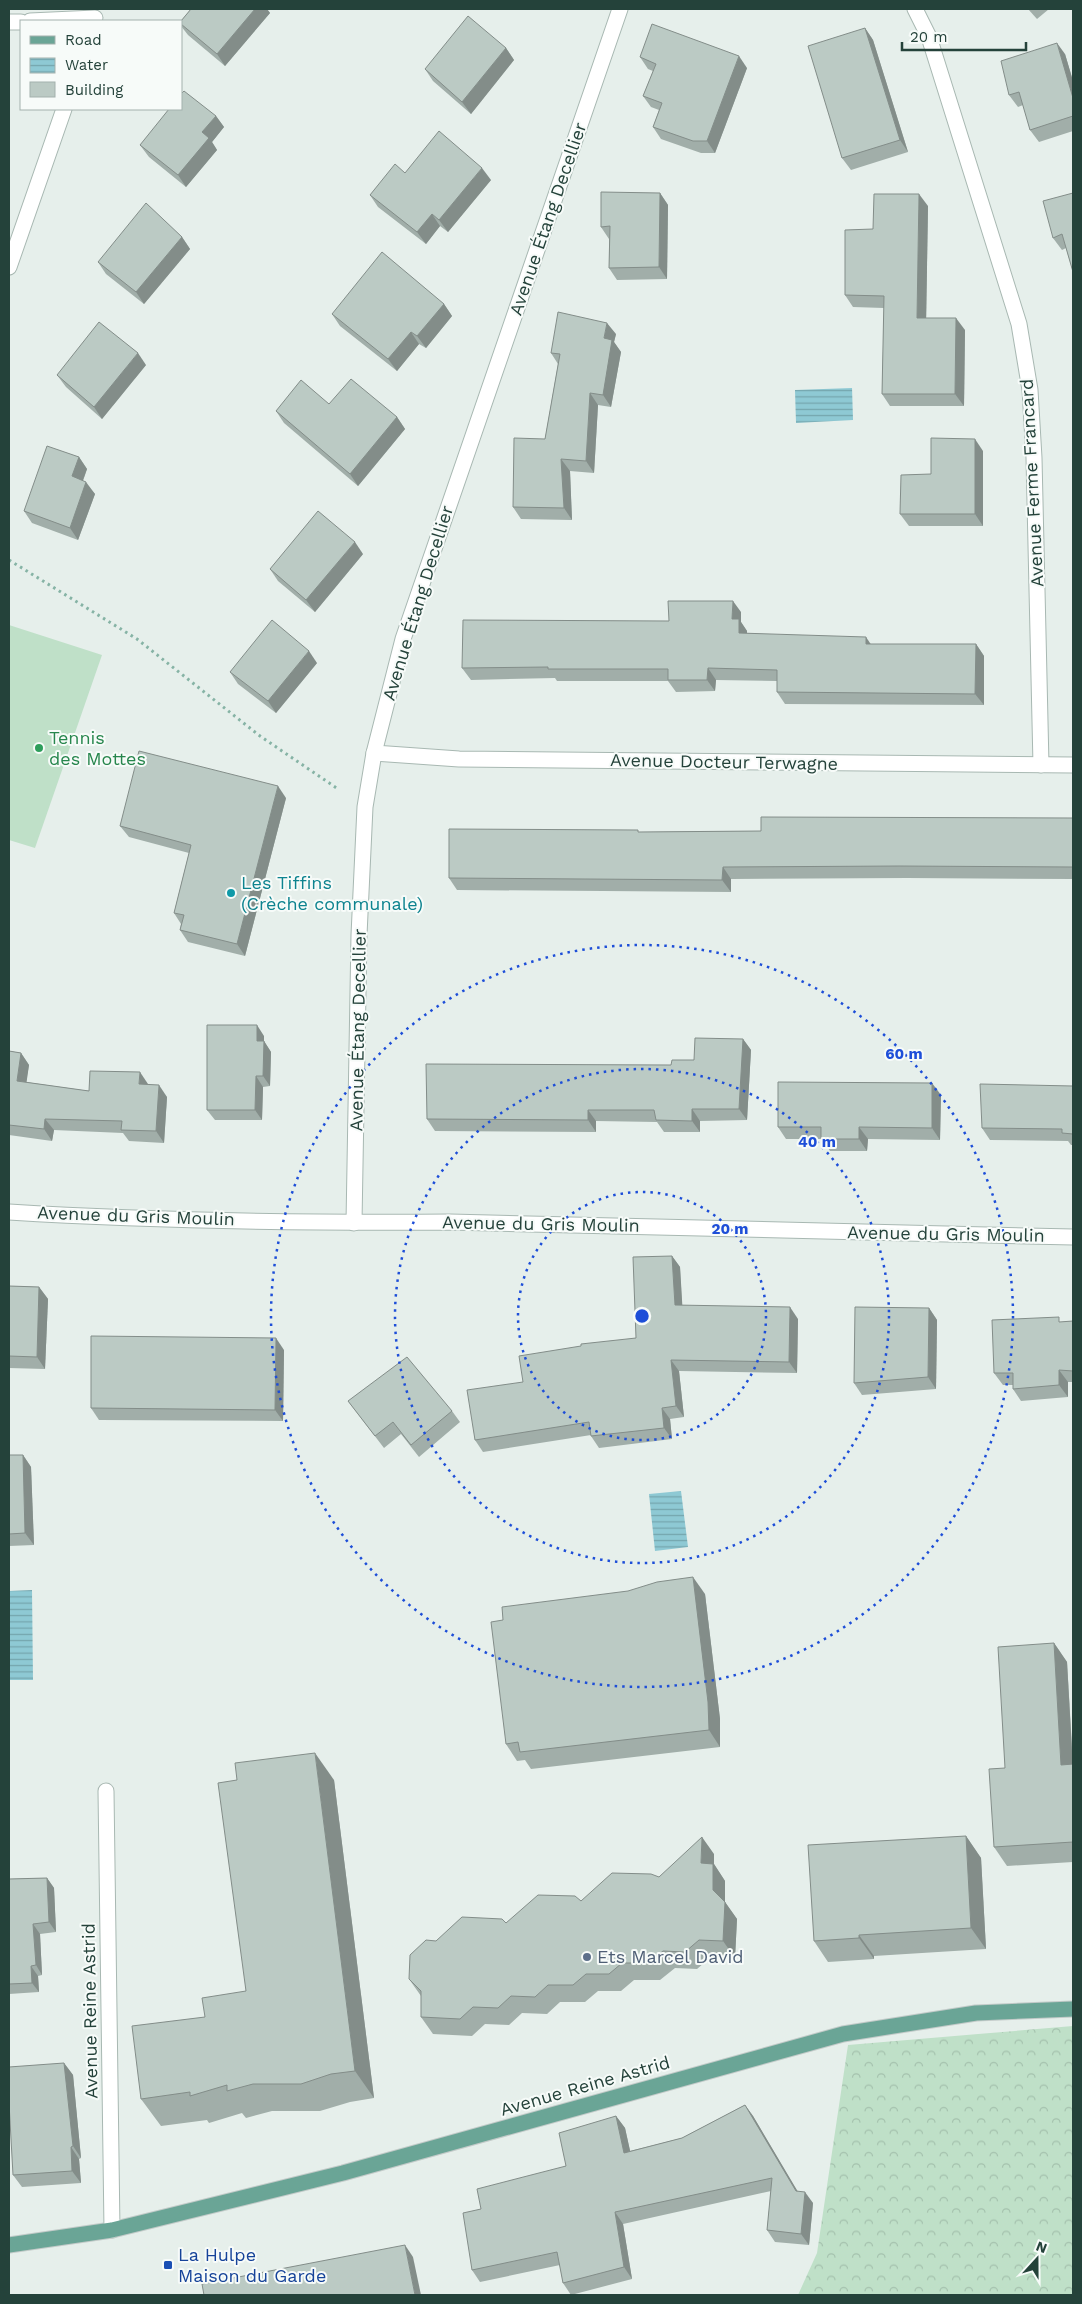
<svg xmlns="http://www.w3.org/2000/svg" width="1082" height="2304" font-family="'Work Sans',sans-serif">
<style>
.grass{fill:#bfe0c8}
.forest{fill:url(#forest-crowns)}
.water{fill:url(#water-rules)}
.lines{fill:none;stroke-linecap:round;stroke-linejoin:round}
.minor-casing{stroke:#a8b8b2;stroke-width:17}
.major-casing{stroke:#c2cac8;stroke-width:17}
.path{stroke:#86b3a5;stroke-width:3;stroke-dasharray:2.5 4;stroke-linecap:butt}
.minor{stroke:#fff;stroke-width:15}
.major{stroke:#6aa596;stroke-width:15}
.wall{fill:#a1aea9}
.shaded-wall{fill:#838d89}
.building{fill:#bbcac4;stroke:#838d89}
.ring{fill:none;stroke:#1d4ed8;stroke-width:2.5;stroke-dasharray:2.5 5}
.leisure-dot{fill:#2e9e5b;stroke:#f7fbf9;stroke-width:2}
.culture-dot{fill:#0f9aa8;stroke:#f7fbf9;stroke-width:2}
.service-dot{fill:#5c6f8a;stroke:#f7fbf9;stroke-width:2}
.transit-dot{fill:#1a4fb4;stroke:#f7fbf9;stroke-width:2}
.labels{text-anchor:middle;stroke-width:4;stroke-linejoin:round;paint-order:stroke}
.street-label{font-size:18px;fill:#24423a;stroke:#f7fbf9}
.leisure-label{font-size:18px;fill:#27864d;stroke:#f7fbf9;text-anchor:start}
.culture-label{font-size:18px;fill:#0d838f;stroke:#f7fbf9;text-anchor:start}
.service-label{font-size:18px;fill:#4e5e75;stroke:#f7fbf9;text-anchor:start}
.transit-label{font-size:18px;fill:#164399;stroke:#f7fbf9;text-anchor:start}
.centre{fill:#1d4ed8;stroke:#f7fbf9;stroke-width:2.5}
.ring-label{font-size:15px;text-anchor:middle;font-weight:bold;fill:#1d4ed8;stroke:#f7fbf9;stroke-width:4;stroke-linejoin:round;paint-order:stroke}
</style>
<defs>
<pattern id="forest-crowns" width="20" height="18" patternUnits="userSpaceOnUse" patternTransform="scale(1.25)"><rect width="20" height="18" fill="#bfe0c8"/><path d="M2 6a3 3 0 1 1 6 0M12 15a3 3 0 1 1 6 0" fill="none" stroke="#a4c1ad"/></pattern>
<pattern id="water-rules" width="6" height="5" patternUnits="userSpaceOnUse" patternTransform="scale(1.25)"><rect width="6" height="5" fill="#8ec9d4"/><path d="M0 2.5h6" fill="none" stroke="#74a5ad"/></pattern>
</defs>
<rect width="100%" height="100%" fill="#e6efeb"/>
<!-- grass -->
<polygon class="grass" points="9,625 102,655 35,848 9,840"/>
<!-- forest -->
<polygon class="forest" points="1073,2026 1073,2295 798,2295 817,2253 848,2045"/>
<!-- water -->
<g class="water">
<polygon points="852,388 853,420 796,423 795,390"/>
<polygon points="681,1491 688,1547 655,1551 649,1494"/>
<polygon points="32,1590 33,1680 10,1680 9,1591"/>
</g>
<g class="lines">
<!-- minor casing -->
<g class="minor-casing">
<g id="minor">
<polyline points="915,9 929,37 1019,324 1030,390 1034,458 1041,765"/>
<polyline points="30,21 95,18"/>
<polyline points="9,22 21,22"/>
<polyline points="9,267 64,109"/>
<polyline points="374,753 459,759 1073,765"/>
<path d="M 9,1212 C 155,1221 303,1223 450,1222 L 1073,1237"/>
<polyline points="354,1223 359,935 365,807 374,753 403,639 620,9"/>
<polyline points="106,1791 112,2230"/>
</g>
</g>
<!-- major casing -->
<g class="major-casing">
<polyline id="major" points="9,2245 112,2230 343,2173 843,2034 976,2013 1073,2009"/>
</g>
<!-- path -->
<polyline class="path" points="9,560 137,639 260,736 338,789"/>
<!-- minor -->
<use href="#minor" class="minor"/>
<!-- major -->
<use href="#major" class="major"/>
</g>
<!-- wall -->
<g class="wall">
<polygon points="191,9 267,9 270,13 225,66 188,35 181,26 181,21"/>
<polygon points="1028,9 1049,9 1037,19"/>
<polygon points="865,28 873,40 908,152 851,170 842,158"/>
<polygon points="506,48 514,60 471,114 433,81 425,69"/>
<polygon points="1065,54 1073,81 1073,131 1039,142 1030,130 1023,105 1018,107 1009,95"/>
<polygon points="640,57 747,68 715,153 701,153 661,139 653,127 659,110 651,107 643,96 653,71 648,69"/>
<polygon points="216,116 224,127 212,142 217,150 186,187 149,157 140,145"/>
<polygon points="405,173 491,180 448,232 440,226 426,244 378,207 370,195"/>
<polygon points="660,193 668,205 667,279 617,280 609,268 609,239 601,227"/>
<polygon points="1073,193 1073,272 1066,248 1062,250 1053,238"/>
<polygon points="928,206 926,318 965,330 964,406 890,406 882,394 884,308 853,307 845,295 873,229"/>
<polygon points="182,237 190,249 144,304 106,274 98,262"/>
<polygon points="444,304 452,316 426,348 419,344 397,371 340,326 332,314"/>
<polygon points="616,334 614,342 621,352 611,407 598,405 594,473 570,471 572,520 521,519 513,507 545,439 558,364 551,353"/>
<polygon points="146,365 102,419 66,387 57,375"/>
<polygon points="329,404 397,417 405,429 358,486 284,423 276,411"/>
<polygon points="983,451 983,526 909,526 900,514 931,474"/>
<polygon points="79,457 87,469 83,481 95,494 78,540 32,523 24,511"/>
<polygon points="363,554 315,612 278,581 270,569"/>
<polygon points="741,612 741,622 747,631 747,633 871,644 976,644 984,656 984,705 785,704 777,692 777,681 716,680 715,691 676,692 668,681 557,681 555,678 471,680 462,668 669,621"/>
<polygon points="317,663 276,713 238,684 230,672"/>
<polygon points="286,798 245,956 188,942 180,930 181,924 174,913 189,853 129,837 120,826"/>
<polygon points="1073,818 1073,879 907,878 731,879 731,892 457,890 449,878 640,832 761,831"/>
<polygon points="264,1036 264,1041 271,1052 270,1086 263,1087 262,1120 215,1120 207,1110"/>
<polygon points="743,1039 751,1050 747,1120 700,1121 700,1132 664,1132 657,1122 596,1121 596,1132 435,1131 427,1119 694,1060"/>
<polygon points="9,1051 21,1053 29,1065 26,1082 89,1091 148,1084 167,1097 164,1143 129,1141 123,1133 54,1130 52,1141 9,1135"/>
<polygon points="1073,1086 1073,1145 1071,1145 1068,1141 990,1140 982,1128"/>
<polygon points="941,1095 940,1140 868,1139 867,1151 830,1151 822,1139 786,1139 778,1127"/>
<polygon points="672,1256 680,1267 682,1305 798,1319 797,1373 679,1371 684,1417 670,1419 672,1439 599,1448 591,1436 591,1435 483,1452 475,1440 523,1382 636,1338"/>
<polygon points="9,1286 39,1287 48,1299 45,1369 9,1368"/>
<polygon points="929,1308 937,1320 936,1389 862,1395 854,1383"/>
<polygon points="1073,1321 1073,1382 1068,1382 1068,1397 1021,1401 1013,1389 1013,1385 1003,1385 994,1373 1063,1322"/>
<polygon points="284,1350 283,1421 99,1420 91,1408"/>
<polygon points="348,1401 452,1411 460,1422 419,1457 401,1434 384,1448"/>
<polygon points="9,1455 23,1455 31,1467 34,1545 9,1546"/>
<polygon points="705,1594 720,1719 720,1747 531,1769 525,1760 517,1761 506,1744"/>
<polygon points="1054,1643 1067,1662 1073,1764 1073,1862 1007,1866 994,1847 1005,1768"/>
<polygon points="334,1780 374,2098 350,2102 320,2111 272,2111 246,2118 242,2113 209,2123 207,2120 161,2126 141,2099 205,2017 246,1991"/>
<polygon points="966,1836 981,1858 986,1949 874,1956 874,1959 828,1962 814,1941"/>
<polygon points="714,1854 714,1864 725,1881 725,1902 737,1919 735,1958 711,1957 697,1969 675,1968 660,1980 634,1980 621,1991 598,1991 585,2002 560,2002 547,2014 522,2013 509,2025 485,2024 472,2036 433,2034 421,2017 421,1996 409,1979 436,1941 506,1923 581,1901 659,1877"/>
<polygon points="47,1878 54,1888 56,1932 40,1934 42,1975 38,1976 39,1992 9,1994 9,1879"/>
<polygon points="64,2063 73,2075 81,2158 79,2159 81,2183 22,2187 13,2175"/>
<polygon points="745,2105 753,2116 797,2191 813,2203 809,2245 775,2242 767,2230 771,2191 623,2224 632,2279 571,2295 563,2283 560,2265 480,2282 472,2270 481,2209 566,2166 616,2116 625,2128 630,2151 682,2138"/>
</g>
<!-- shaded-wall -->
<g class="shaded-wall">
<polygon points="255,9 267,9 270,13 225,66 217,54"/>
<polygon points="865,28 873,40 908,152 900,140"/>
<polygon points="1057,43 1065,54 1073,81 1073,98"/>
<polygon points="506,48 514,60 471,114 462,102"/>
<polygon points="739,56 747,68 715,153 707,141"/>
<polygon points="216,116 224,127 212,142 217,150 186,187 178,175 202,132"/>
<polygon points="482,168 491,180 448,232 439,220"/>
<polygon points="660,193 668,205 667,279 659,267"/>
<polygon points="919,194 928,206 926,330 917,318"/>
<polygon points="432,214 440,226 426,244 417,232"/>
<polygon points="182,237 190,249 144,304 136,292"/>
<polygon points="444,304 452,316 426,348 417,336"/>
<polygon points="956,318 965,330 964,406 955,394"/>
<polygon points="607,323 616,334 614,342 621,352 611,407 603,395 604,338"/>
<polygon points="411,332 419,344 397,371 388,359"/>
<polygon points="138,353 146,365 102,419 94,407"/>
<polygon points="590,393 598,405 594,473 586,461"/>
<polygon points="397,417 405,429 358,486 350,474"/>
<polygon points="975,439 983,451 983,526 975,514"/>
<polygon points="79,457 87,469 80,488 72,476"/>
<polygon points="561,459 570,471 572,520 564,508"/>
<polygon points="86,482 95,494 78,540 70,528"/>
<polygon points="355,542 363,554 315,612 306,600"/>
<polygon points="733,601 741,612 741,622 747,631 747,645 739,633 732,619"/>
<polygon points="866,637 874,649 866,644"/>
<polygon points="976,644 984,656 984,705 975,694"/>
<polygon points="309,651 317,663 276,713 268,701"/>
<polygon points="708,668 716,680 715,691 707,680"/>
<polygon points="278,786 286,798 245,956 237,944"/>
<polygon points="723,867 731,879 731,892 722,880"/>
<polygon points="257,1025 264,1036 264,1042 264,1041 271,1052 270,1086 263,1076 257,1041"/>
<polygon points="743,1039 751,1050 747,1120 739,1109"/>
<polygon points="21,1053 29,1065 25,1093 17,1081"/>
<polygon points="140,1072 148,1084 147,1095 139,1084"/>
<polygon points="256,1076 263,1087 262,1120 255,1110"/>
<polygon points="932,1083 941,1095 940,1140 932,1128"/>
<polygon points="159,1085 167,1097 164,1143 156,1131"/>
<polygon points="692,1109 700,1121 700,1132 692,1121"/>
<polygon points="588,1110 596,1121 596,1132 588,1120"/>
<polygon points="45,1119 54,1130 52,1141 44,1129"/>
<polygon points="859,1127 868,1139 867,1151 859,1139"/>
<polygon points="672,1256 680,1267 683,1316 675,1305"/>
<polygon points="39,1287 48,1299 45,1369 37,1357"/>
<polygon points="790,1307 798,1319 797,1373 789,1362"/>
<polygon points="929,1308 937,1320 936,1389 928,1377"/>
<polygon points="276,1338 284,1350 283,1421 275,1410"/>
<polygon points="671,1360 679,1371 684,1417 676,1406"/>
<polygon points="1059,1370 1068,1382 1068,1397 1059,1385"/>
<polygon points="662,1408 670,1419 672,1439 664,1428"/>
<polygon points="23,1455 31,1467 34,1545 25,1533"/>
<polygon points="693,1577 705,1594 720,1719 720,1747 709,1730"/>
<polygon points="1054,1643 1067,1662 1073,1769 1061,1765"/>
<polygon points="315,1753 334,1780 374,2098 355,2071"/>
<polygon points="966,1836 981,1858 986,1949 971,1928"/>
<polygon points="702,1837 714,1854 714,1864 725,1881 725,1907 725,1902 737,1919 735,1958 723,1941 713,1890 701,1863"/>
<polygon points="47,1878 54,1888 56,1932 49,1922"/>
<polygon points="33,1924 40,1934 42,1975 36,1965"/>
<polygon points="859,1935 874,1956 874,1959 859,1938"/>
<polygon points="31,1966 38,1976 39,1992 32,1983"/>
<polygon points="64,2063 73,2075 81,2158 73,2146"/>
<polygon points="745,2105 753,2116 804,2202 796,2191"/>
<polygon points="616,2116 625,2128 633,2164 624,2153"/>
<polygon points="71,2147 79,2159 81,2183 72,2171"/>
<polygon points="805,2192 813,2203 809,2245 801,2234"/>
<polygon points="615,2212 623,2224 632,2279 624,2267"/>
<polygon points="405,2245 413,2257 421,2295 415,2295"/>
</g>
<!-- building -->
<g class="building">
<polygon points="191,9 255,9 217,54 181,24 181,21"/>
<polygon points="468,16 506,48 462,102 425,69"/>
<polygon points="652,24 739,56 707,141 693,141 653,127 662,103 643,96 656,64 640,57"/>
<polygon points="865,28 900,140 842,158 808,46"/>
<polygon points="1057,43 1073,98 1073,116 1030,130 1019,92 1009,95 1001,61"/>
<polygon points="184,91 216,116 202,132 209,138 178,175 140,145 169,109 181,109 181,94"/>
<polygon points="439,131 482,168 439,220 432,214 417,232 370,195 395,164 405,173"/>
<polygon points="601,192 660,193 659,267 609,268 610,226 601,227"/>
<polygon points="1073,193 1073,272 1062,234 1053,238 1043,201"/>
<polygon points="874,194 919,194 917,318 956,318 955,394 882,394 884,296 845,295 845,230 873,229"/>
<polygon points="146,203 182,237 136,292 98,262"/>
<polygon points="382,252 444,304 417,336 411,332 388,359 332,314"/>
<polygon points="558,312 607,323 604,338 612,340 603,395 590,393 586,461 561,459 564,508 513,507 514,438 545,439 560,354 551,353"/>
<polygon points="99,322 138,353 94,407 57,375"/>
<polygon points="351,379 397,417 350,474 276,411 301,380 329,404"/>
<polygon points="931,438 975,439 975,514 900,514 901,475 931,474"/>
<polygon points="47,446 79,457 72,476 86,482 70,528 24,511"/>
<polygon points="318,511 355,542 306,600 270,569"/>
<polygon points="668,601 733,601 732,619 739,619 739,633 866,637 866,644 976,644 975,694 777,692 777,670 708,668 707,680 668,680 668,669 548,669 548,667 462,668 463,620 669,621"/>
<polygon points="272,620 309,651 268,701 230,672"/>
<polygon points="139,751 278,786 237,944 180,930 184,915 174,913 191,845 120,826"/>
<polygon points="761,817 1073,818 1073,867 899,866 723,867 722,880 449,878 449,829 638,830 638,832 761,831"/>
<polygon points="207,1025 257,1025 257,1041 264,1041 263,1076 256,1076 255,1110 207,1110"/>
<polygon points="695,1038 743,1039 739,1109 692,1109 692,1121 656,1120 654,1110 588,1110 588,1120 427,1119 426,1064 671,1065 672,1060 694,1060"/>
<polygon points="9,1051 21,1053 17,1081 89,1091 90,1071 140,1072 139,1084 159,1085 156,1131 121,1130 122,1121 45,1119 44,1129 9,1125"/>
<polygon points="778,1082 932,1083 932,1128 859,1127 859,1139 821,1139 821,1127 778,1127"/>
<polygon points="980,1084 1073,1086 1073,1134 1062,1133 1062,1129 982,1128"/>
<polygon points="672,1256 675,1305 790,1307 789,1362 671,1360 676,1406 662,1408 664,1428 591,1436 589,1422 475,1440 467,1390 523,1382 519,1356 581,1346 581,1344 636,1338 633,1257"/>
<polygon points="9,1286 39,1287 37,1357 9,1356"/>
<polygon points="855,1307 929,1308 928,1377 854,1383"/>
<polygon points="1059,1317 1059,1322 1073,1321 1073,1371 1059,1370 1059,1385 1013,1389 1013,1373 994,1373 992,1320"/>
<polygon points="91,1336 276,1338 275,1410 91,1408"/>
<polygon points="407,1357 452,1411 411,1445 393,1422 375,1436 348,1401"/>
<polygon points="9,1455 23,1455 25,1533 9,1534"/>
<polygon points="693,1577 708,1702 709,1730 520,1752 518,1742 506,1744 491,1622 503,1620 502,1607 628,1591 657,1582"/>
<polygon points="1054,1643 1061,1765 1073,1764 1073,1842 994,1847 989,1769 1005,1768 998,1647"/>
<polygon points="315,1753 355,2071 331,2074 301,2084 253,2084 227,2091 227,2085 190,2096 190,2092 141,2099 132,2026 205,2017 202,1998 246,1991 218,1783 237,1780 235,1763"/>
<polygon points="966,1836 971,1928 859,1935 859,1938 814,1941 808,1845"/>
<polygon points="702,1837 701,1863 713,1864 713,1890 725,1902 723,1941 699,1940 685,1952 663,1951 648,1963 622,1963 609,1974 586,1974 573,1985 548,1985 535,1997 511,1996 498,2008 473,2007 460,2019 421,2017 421,1991 409,1979 410,1955 426,1940 436,1941 462,1917 502,1919 506,1923 538,1895 575,1896 581,1901 612,1873 651,1874 659,1877"/>
<polygon points="47,1878 49,1922 33,1924 36,1965 31,1966 32,1983 9,1984 9,1879"/>
<polygon points="64,2063 73,2146 71,2147 72,2171 13,2175 9,2103 9,2067"/>
<polygon points="745,2105 796,2191 805,2192 801,2234 767,2230 772,2178 615,2212 624,2267 563,2283 557,2252 472,2270 463,2213 481,2209 477,2189 566,2166 559,2133 616,2116 624,2153 682,2138"/>
<polygon points="405,2245 415,2295 204,2295 202,2284"/>
</g>
<!-- distance rings -->
<g class="ring">
<circle cx="642" cy="1316" r="124"/>
<circle cx="642" cy="1316" r="247"/>
<circle cx="642" cy="1316" r="371"/>
</g>
<!-- markers -->
<circle class="leisure-dot" cx="39" cy="748" r="5"/>
<circle class="culture-dot" cx="231" cy="893" r="5"/>
<circle class="service-dot" cx="587" cy="1957" r="5"/>
<rect class="transit-dot" x="163" y="2260" width="10" height="10" rx="2.5"/>
<g class="labels">
<!-- street labels -->
<g class="street-label">
<text transform="translate(548 219) rotate(-71)" y="6">Avenue Étang Decellier</text>
<text transform="translate(1032 483) rotate(-93)" y="6">Avenue Ferme Francard</text>
<text transform="translate(418 603) rotate(-73)" y="6">Avenue Étang Decellier</text>
<text transform="translate(724 762) rotate(1)" y="6">Avenue Docteur Terwagne</text>
<text transform="translate(358 1030) rotate(-89)" y="6">Avenue Étang Decellier</text>
<text transform="translate(136 1216) rotate(2)" y="6">Avenue du Gris Moulin</text>
<text transform="translate(541 1224) rotate(1)" y="6">Avenue du Gris Moulin</text>
<text transform="translate(946 1234) rotate(1)" y="6">Avenue du Gris Moulin</text>
<text transform="translate(90 2011) rotate(-91)" y="6">Avenue Reine Astrid</text>
<text transform="translate(585 2086) rotate(-16)" y="6">Avenue Reine Astrid</text>
</g>
<!-- leisure labels -->
<g class="leisure-label">
<text x="49" y="744">Tennis<tspan x="49" dy="21">des Mottes</tspan></text>
</g>
<!-- culture labels -->
<g class="culture-label">
<text x="241" y="889">Les Tiffins<tspan x="241" dy="21">(Crèche communale)</tspan></text>
</g>
<!-- service labels -->
<g class="service-label">
<text x="597" y="1963">Ets Marcel David</text>
</g>
<!-- transit labels -->
<g class="transit-label">
<text x="178" y="2261">La Hulpe<tspan x="178" dy="21">Maison du Garde</tspan></text>
</g>
</g>
<circle cx="642" cy="1316" r="8" class="centre"/>
<g class="ring-label">
<text x="904" y="1059">60 m</text>
<text x="817" y="1147">40 m</text>
<text x="730" y="1234">20 m</text>
</g>
<!-- border -->
<rect width="1082" height="2304" fill="none" stroke="#24423a" stroke-width="20"/>
<!-- legend -->
<rect x="20" y="20" width="162" height="90" fill="#f7fbf9" stroke="#a3b1ad"/>
<rect x="30" y="36" width="25" height="8" fill="#6aa596" stroke="#a3b1ad"/>
<text x="65" y="45" font-size="15" fill="#24423a">Road</text>
<rect x="30" y="58" width="25" height="15" fill="url(#water-rules)" stroke="#a3b1ad"/>
<text x="65" y="70" font-size="15" fill="#24423a">Water</text>
<rect x="30" y="82" width="25" height="15" fill="#bbcac4" stroke="#a3b1ad"/>
<text x="65" y="95" font-size="15" fill="#24423a">Building</text>
<!-- north arrow -->
<g transform="translate(1037 2259) rotate(21)" stroke="#f7fbf9" stroke-width="4" paint-order="stroke">
<path d="M0-4L9 19L0 12L-9 19Z" fill="#24423a"/>
<text y="-8" font-size="14" font-weight="bold" text-anchor="middle" fill="#24423a">N</text>
</g>
<!-- scale -->
<path d="M902 42v8h124v-8" fill="none" stroke="#24423a" stroke-width="2.5"/>
<text x="910" y="42" font-size="15" fill="#24423a" stroke="#f7fbf9" stroke-width="4" paint-order="stroke">20 m</text>
</svg>
